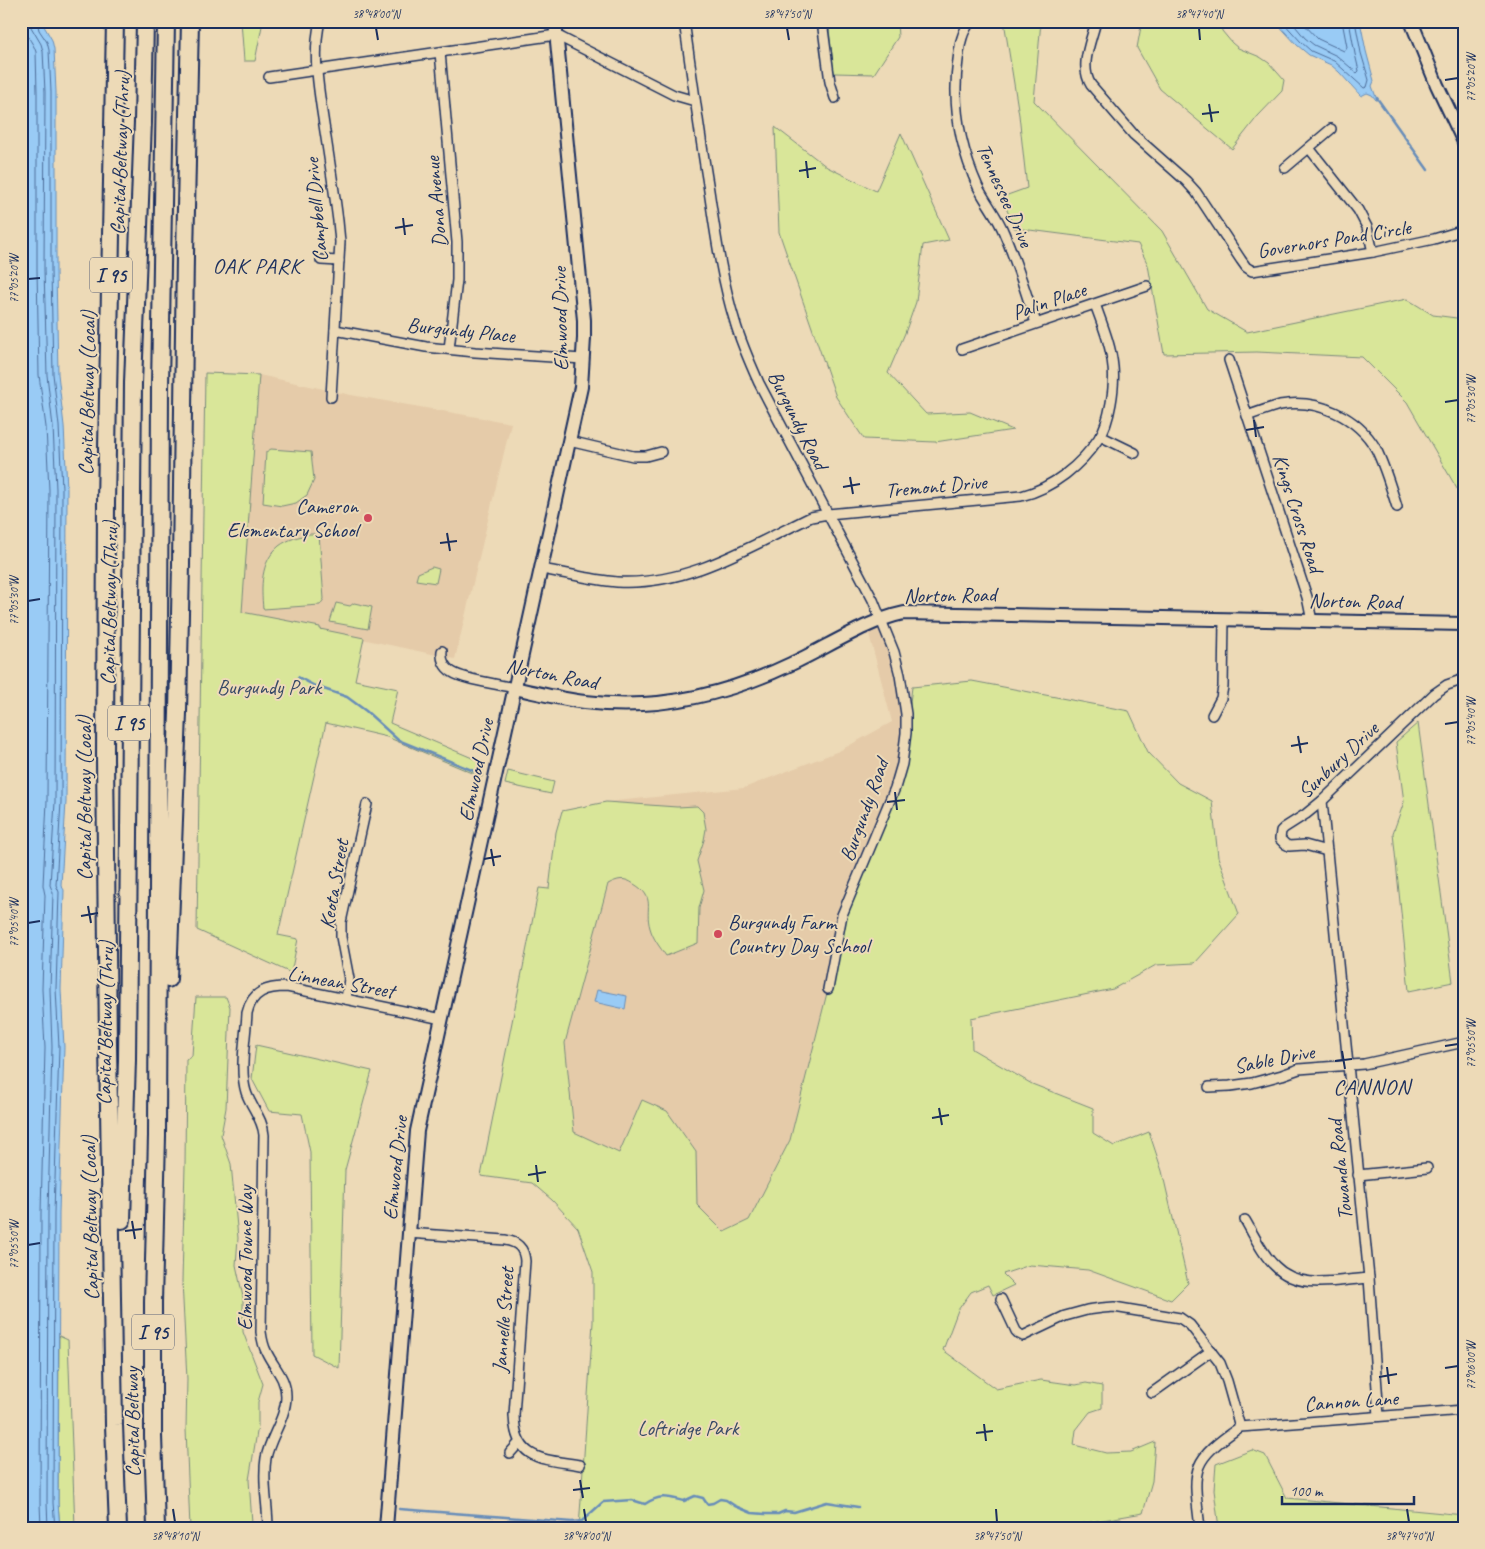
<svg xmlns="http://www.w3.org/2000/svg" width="1485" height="1549" font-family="Caveat,sans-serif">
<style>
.built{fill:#e5cba9}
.green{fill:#d9e699;stroke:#7a8a7c}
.water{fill:#99cbf5;stroke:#678db9}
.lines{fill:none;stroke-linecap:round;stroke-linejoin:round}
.shore{stroke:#4d6d9a;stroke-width:1}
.stream{stroke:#678db9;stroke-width:2.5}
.street-casing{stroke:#1b2f5e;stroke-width:12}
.secondary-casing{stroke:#1b2f5e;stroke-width:16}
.highway-casing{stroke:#1b2f5e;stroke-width:20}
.street{stroke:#eddab7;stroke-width:9}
.secondary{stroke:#eddab7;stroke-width:12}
.highway{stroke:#eddab7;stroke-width:16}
.ticks{fill:none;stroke:#1b2f5e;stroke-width:2}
.poi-dot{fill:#d1495b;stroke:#eddab7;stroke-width:2}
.labels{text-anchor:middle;stroke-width:4;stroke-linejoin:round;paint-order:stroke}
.shield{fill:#eddab7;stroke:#5a6279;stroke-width:1}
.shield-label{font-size:20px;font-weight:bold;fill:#1b2f5e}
.street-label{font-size:21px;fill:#1b2f5e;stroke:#eddab7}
.poi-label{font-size:21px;fill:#1b2f5e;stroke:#eddab7;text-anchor:end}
.park-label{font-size:21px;fill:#384a67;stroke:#eddab7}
.neighbourhood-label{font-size:22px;letter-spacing:1px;fill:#1b2f5e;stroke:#eddab7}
.neatline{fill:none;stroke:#1b2f5e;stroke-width:2}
.ticks-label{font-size:12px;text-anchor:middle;fill:#1b2f5e}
</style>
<rect width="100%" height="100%" fill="#eddab7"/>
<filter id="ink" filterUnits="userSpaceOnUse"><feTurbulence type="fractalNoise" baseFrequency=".02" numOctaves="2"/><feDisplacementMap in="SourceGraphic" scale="10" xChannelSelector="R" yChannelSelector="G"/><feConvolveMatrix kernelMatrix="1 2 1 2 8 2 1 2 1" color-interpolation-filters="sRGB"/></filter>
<g filter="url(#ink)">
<!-- built -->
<g class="built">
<polygon points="259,375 351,395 511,423 455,659 241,613"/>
<polygon points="882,620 905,706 902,764 828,989 790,1140 749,1220 700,1243 642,1100 619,1153 574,1132 565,1043 608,884 556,832 562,811 606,802 744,788 839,751 892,722 867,626"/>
</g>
<!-- green -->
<g class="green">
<polygon points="241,21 263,21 255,61 244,61"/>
<polygon points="828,21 897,21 898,37 874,74 834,73"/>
<polygon points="1004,21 1041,21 1034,101 1162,231 1207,309 1247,332 1407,299 1433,315 1464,319 1464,501 1407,402 1362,357 1257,352 1164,354 1148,265 1138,244 1014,228 1002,197 1027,188 1019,115"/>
<polygon points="1142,21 1220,21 1222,31 1232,43 1238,48 1260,57 1269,63 1284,80 1282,91 1258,116 1232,149 1160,89 1137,48"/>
<polygon points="775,127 827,167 876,191 901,133 949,240 923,245 916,302 905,333 888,373 926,414 970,412 1013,430 935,442 864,439 836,397 779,232"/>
<polygon points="205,373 259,375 242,612 320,627 320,629 364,638 355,680 398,689 390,723 484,763 482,777 387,737 326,723 278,935 298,939 291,973 197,930"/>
<polygon points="271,449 311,452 314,480 307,495 296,503 282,506 263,503 266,452"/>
<path d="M 309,534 L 319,534 L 324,599 L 320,605 L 263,609 C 261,587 260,562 279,546 C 288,539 299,537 309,534 Z"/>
<polygon points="432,567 439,569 436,583 416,580 418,573"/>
<polygon points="336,603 350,606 354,603 372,607 368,629 330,622"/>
<path d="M 972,681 L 1129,711 L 1148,752 L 1178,783 L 1212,801 L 1218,857 L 1239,914 L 1195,963 L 1156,965 L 1113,989 L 971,1018 L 972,1049 L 1032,1084 L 1093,1108 L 1093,1133 L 1114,1146 L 1149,1132 L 1162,1171 L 1188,1283 L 1171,1300 L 1088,1270 L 1030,1265 L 1003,1274 L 1014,1285 L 993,1295 L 988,1285 L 971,1292 L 958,1310 L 943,1350 L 996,1389 L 1041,1380 L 1076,1385 L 1086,1383 L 1102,1386 L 1102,1408 L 1090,1412 L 1076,1430 L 1074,1445 L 1106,1453 L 1131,1452 L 1155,1442 L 1152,1481 L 1143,1513 L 1057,1528 L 579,1528 L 593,1322 L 593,1272 L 578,1228 L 552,1200 L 532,1183 L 481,1176 L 539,888 L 549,889 L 556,832 L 562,811 L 606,802 L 677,807 L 697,806 L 703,812 L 706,829 L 704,840 L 697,861 L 704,890 L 699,908 L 698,943 L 666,956 C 660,947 653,939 650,928 C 644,908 657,898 634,884 C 624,877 618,879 608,884 L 565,1043 L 574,1132 L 619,1153 L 642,1100 L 667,1111 L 696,1152 L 697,1205 L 724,1232 L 749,1220 L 790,1140 L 828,989 L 848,902 L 902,764 L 912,687 Z"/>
<polygon points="1418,723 1453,982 1409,991 1393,833 1404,802 1396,742"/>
<polygon points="508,771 554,782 551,794 505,784"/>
<polygon points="196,997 226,997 230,1007 226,1108 221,1135 231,1164 238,1238 236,1265 243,1297 243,1332 263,1384 258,1402 258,1426 249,1480 252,1523 249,1528 190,1528 186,1429 187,1379 182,1281 185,1166 186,1060 192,1056"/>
<polygon points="256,1045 372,1071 345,1170 339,1368 312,1354 310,1152 302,1114 269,1111 252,1079"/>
<polygon points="59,1336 68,1340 75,1528 60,1528 58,1503"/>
<polygon points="1252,1450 1265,1455 1287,1498 1464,1515 1464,1528 1219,1528 1214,1490 1216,1464"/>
</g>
<!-- water -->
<g class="water">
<polygon points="21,21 41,21 52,40 54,49 56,92 56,270 58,374 64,426 67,489 66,802 61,885 64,890 61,989 64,1047 59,1213 58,1503 60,1528 21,1528"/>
<polygon points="1275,21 1360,21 1366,51 1374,81 1372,86 1377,100 1376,100 1372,95 1367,93 1361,96 1339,72 1331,65 1309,55 1297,45"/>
<polygon points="597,990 627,996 625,1009 594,1002"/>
</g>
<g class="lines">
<!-- shore -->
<g class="shore">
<path d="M 23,21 C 23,34 33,41 36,52 L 37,92 L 37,270 L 39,375 L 46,427 L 49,490 L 47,801 L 43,885 L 45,895 L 42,989 L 45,1048 L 41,1213 L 40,1503 L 41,1528"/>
<polyline points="30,21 31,27 41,44 43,51 45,92 44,270 47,375 53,427 56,489 55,802 50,885 53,893 50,989 52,1047 48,1213 47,1503 48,1528"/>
<polyline points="37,21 39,30 47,42 49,50 51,92 51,270 53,374 59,426 62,489 61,802 56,885 59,892 56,989 59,1047 54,1213 53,1503 55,1528"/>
<polyline points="1282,21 1301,42 1311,51 1334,61 1364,88 1367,87 1369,80 1361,53 1355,21"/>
<polyline points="1291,21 1305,38 1314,45 1337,56 1357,73 1359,71 1355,54 1349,21"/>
<polyline points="1301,21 1318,39 1344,51 1347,47 1342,21"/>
</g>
<!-- stream -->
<g class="stream">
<polyline points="1377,98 1428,170"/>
<polyline points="298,677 315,686 347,697 366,711 398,740 474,771"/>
<path d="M 399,1509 L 572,1522 L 582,1521 L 603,1502 L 632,1500 L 645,1504 C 660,1494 668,1497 684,1501 L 695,1496 L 703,1498 L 707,1504 L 713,1503 L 720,1499 L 726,1500 L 735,1506 L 752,1513 L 765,1514 L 778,1514 L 785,1511 L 794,1512 L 827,1502 L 858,1507"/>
</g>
<!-- street casing -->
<g class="street-casing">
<g id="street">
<path d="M 320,21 C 312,55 319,91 324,125 C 329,157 334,189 338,221 L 340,242 L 331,397"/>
<path d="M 684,21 C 692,76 699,130 708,184 C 715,230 721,277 735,322 C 741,343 750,363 759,383 L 873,600 L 894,652 L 900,675 L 906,714 L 906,733 L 902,764 L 895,788 L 842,915 L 828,989"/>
<polyline points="822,21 830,82 835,98"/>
<path d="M 971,21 C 961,33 960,45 958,60 C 952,103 960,147 978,187 C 986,203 998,217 1004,233 C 1017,263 1026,294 1036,323"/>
<path d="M 1096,21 C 1091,42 1079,66 1091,85 L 1134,135 L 1186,181 L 1196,192 L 1241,260 L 1246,267 L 1252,271 L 1373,252 L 1434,239 L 1464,230"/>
<polyline points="440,52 457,242 457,280 449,349"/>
<polyline points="269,77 556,35 674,95 695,101"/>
<polyline points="1309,148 1358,210 1367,227 1373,252"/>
<polyline points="1285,168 1331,129"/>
<polyline points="321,260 339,261"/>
<polyline points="335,330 426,347 475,352 583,359"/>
<polyline points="962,349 1147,286"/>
<polyline points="1229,360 1307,597 1312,621"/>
<path d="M 1247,416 C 1258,412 1269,408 1280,405 C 1317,398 1358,417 1376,449 C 1385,467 1391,488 1397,507"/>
<polyline points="1100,436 1135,453"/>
<polyline points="569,441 633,456 646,456 661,452"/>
<path d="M 541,569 C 566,573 591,580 617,582 C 688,586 749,547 811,517 L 828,514 L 1021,496 C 1053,488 1081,465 1099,438 C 1110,422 1115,386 1113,367 C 1111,345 1102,324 1095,304"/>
<path d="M 442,651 C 441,659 444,667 452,672 C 464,680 498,684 514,688"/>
<polyline points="1212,715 1221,698 1223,687 1224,619"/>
<polyline points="1322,801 1369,1278 1379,1416"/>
<polyline points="1327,851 1305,845 1289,846 1285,844 1280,839 1281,831 1284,828 1306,814 1322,801 1434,694 1447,685 1464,679"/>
<polyline points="346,999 349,979 341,937 341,922 367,804"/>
<polyline points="1209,1087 1230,1086 1252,1083 1282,1075 1299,1069 1364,1064 1464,1042"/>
<polyline points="1358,1175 1427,1168"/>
<path d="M 1245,1220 C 1254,1235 1262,1254 1275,1266 C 1299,1291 1338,1280 1369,1278"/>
<path d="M 408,1233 L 505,1240 C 518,1242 524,1248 525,1261 L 514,1415 C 515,1461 543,1459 580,1465"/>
<polyline points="1001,1299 1016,1331 1019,1334 1023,1336 1065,1316 1087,1310 1102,1308 1114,1307 1180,1318 1190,1325 1220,1363 1227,1381 1240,1427"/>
<polyline points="1152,1393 1211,1351"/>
<polyline points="510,1453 519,1443"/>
<path d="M 268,1528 C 268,1504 262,1482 266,1458 C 270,1437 286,1418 286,1396 C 286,1377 273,1367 266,1351 C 263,1345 262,1339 261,1332 L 264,1135 C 263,1119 251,1107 246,1092 C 239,1069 246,1037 247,1013 C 252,991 267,987 287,987 L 442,1019"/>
<path d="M 1200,1528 C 1193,1469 1189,1462 1240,1427 L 1464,1410"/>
</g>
</g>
<!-- secondary casing -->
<g class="secondary-casing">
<g id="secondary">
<polyline points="1411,21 1437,85 1464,142"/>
<path d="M 514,688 C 538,693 561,699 585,702 C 657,711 726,695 791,664 C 826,648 866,621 904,613 L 1464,624"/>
<polyline points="386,1528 417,1131 581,387 584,338 584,320 555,21"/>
</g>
</g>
<!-- highway casing -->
<g class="highway-casing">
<g id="highway">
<polyline points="115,21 106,503 105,758 108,1045 114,1425 118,1528"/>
<polyline points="168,979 178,713 181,564 185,255 190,21"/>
<polyline points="122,1220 127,1060 133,383 143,122 145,21"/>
<polyline points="156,1528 153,1436 153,1302 157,1136 160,388 166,21"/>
</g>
</g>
<!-- street -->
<use href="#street" class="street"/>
<!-- secondary -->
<use href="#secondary" class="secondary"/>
<!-- highway -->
<use href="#highway" class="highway"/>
</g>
</g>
<!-- ticks -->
<path class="ticks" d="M 376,28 L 378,40M 787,28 L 789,40M 1199,28 L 1200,40M 1445,80 L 1458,78M 1209,104 L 1212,122M 1202,114 L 1219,112M 806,161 L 808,178M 799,171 L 816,168M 403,218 L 405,235M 395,228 L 413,225M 28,279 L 40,278M 1445,402 L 1458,400M 1254,420 L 1256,437M 1246,430 L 1264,427M 850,477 L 853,494M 843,487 L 860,484M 447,533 L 450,551M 440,543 L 457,541M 28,601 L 40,599M 1445,724 L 1458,722M 1298,736 L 1301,753M 1291,746 L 1308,743M 895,792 L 897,810M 887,802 L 905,800M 491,849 L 494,866M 484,859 L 501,856M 88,906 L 91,923M 81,916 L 98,913M 28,923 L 40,921M 1445,1046 L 1458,1044M 1342,1051 L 1345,1069M 1335,1061 L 1352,1059M 939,1108 L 942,1125M 932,1118 L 949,1115M 536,1165 L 538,1182M 528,1175 L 546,1172M 132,1221 L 135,1239M 125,1231 L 142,1229M 28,1245 L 40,1243M 1387,1367 L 1389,1384M 1445,1368 L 1458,1366M 1379,1377 L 1397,1374M 984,1424 L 986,1441M 976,1433 L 993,1431M 580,1480 L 583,1498M 573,1490 L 590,1488M 173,1509 L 175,1522M 584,1509 L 586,1522M 996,1509 L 997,1522M 1407,1509 L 1409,1522"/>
<!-- markers -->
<g class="poi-dot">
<circle cx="368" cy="518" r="5"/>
<circle cx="718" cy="934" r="5"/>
</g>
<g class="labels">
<!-- shield labels -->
<g class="shield">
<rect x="90" y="257.5" width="42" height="35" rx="4"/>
<rect x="108" y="705.5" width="42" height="35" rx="4"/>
<rect x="132" y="1314.5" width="42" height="35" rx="4"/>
</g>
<g class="shield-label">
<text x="111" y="282">I 95</text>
<text x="129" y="730">I 95</text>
<text x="153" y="1339">I 95</text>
</g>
<!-- street labels -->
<g class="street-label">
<text transform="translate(120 153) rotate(-88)" y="7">Capital Beltway (Thru)</text>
<text transform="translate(1005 195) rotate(66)" y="7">Tennessee Drive</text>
<text transform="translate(436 202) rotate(-95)" y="7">Dona Avenue</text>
<text transform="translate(316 210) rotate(-95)" y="7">Campbell Drive</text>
<text transform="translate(1334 239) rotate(-9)" y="7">Governors Pond Circle</text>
<text transform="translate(1049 301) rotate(-19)" y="7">Palin Place</text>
<text transform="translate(560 319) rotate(-91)" y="7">Elmwood Drive</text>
<text transform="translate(461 330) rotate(6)" y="7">Burgundy Place</text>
<text transform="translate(87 393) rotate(-89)" y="7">Capital Beltway (Local)</text>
<text transform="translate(798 420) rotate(63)" y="7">Burgundy Road</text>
<text transform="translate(936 486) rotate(-5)" y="7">Tremont Drive</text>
<text transform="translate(1298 513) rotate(72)" y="7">Kings Cross Road</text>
<text transform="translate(950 595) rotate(-1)" y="7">Norton Road</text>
<text transform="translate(1355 601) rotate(1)" y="7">Norton Road</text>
<text transform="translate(109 603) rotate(-89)" y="7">Capital Beltway (Thru)</text>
<text transform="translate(552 674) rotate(11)" y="7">Norton Road</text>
<text transform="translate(1338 760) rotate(-43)" y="7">Sunbury Drive</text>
<text transform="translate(476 770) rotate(-78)" y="7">Elmwood Drive</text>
<text transform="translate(84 798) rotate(-90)" y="7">Capital Beltway (Local)</text>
<text transform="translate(864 810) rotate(-70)" y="7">Burgundy Road</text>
<text transform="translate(334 884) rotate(-80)" y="7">Keota Street</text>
<text transform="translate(341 982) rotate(10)" y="7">Linnean Street</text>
<text transform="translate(105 1023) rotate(-89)" y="7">Capital Beltway (Thru)</text>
<text transform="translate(1274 1059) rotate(-11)" y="7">Sable Drive</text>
<text transform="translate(395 1168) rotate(-84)" y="7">Elmwood Drive</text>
<text transform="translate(1340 1170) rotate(-96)" y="7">Towanda Road</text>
<text transform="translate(90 1218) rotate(-91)" y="7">Capital Beltway (Local)</text>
<text transform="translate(245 1258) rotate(-90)" y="7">Elmwood Towne Way</text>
<text transform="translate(503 1320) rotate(-86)" y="7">Jannelle Street</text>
<text transform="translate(1351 1401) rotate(-4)" y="7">Cannon Lane</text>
<text transform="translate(132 1422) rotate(-91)" y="7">Capital Beltway</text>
</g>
<!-- poi labels -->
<g class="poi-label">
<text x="358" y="513">Cameron<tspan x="358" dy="24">Elementary School</tspan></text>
<text x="728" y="929" text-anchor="start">Burgundy Farm<tspan x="728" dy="24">Country Day School</tspan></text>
</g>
<!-- park labels -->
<g class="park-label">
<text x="269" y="694">Burgundy Park</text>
<text x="688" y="1435">Loftridge Park</text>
</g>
<!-- neighbourhood labels -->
<g class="neighbourhood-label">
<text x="257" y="273">OAK PARK</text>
<text x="1372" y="1094">CANNON</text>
</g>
</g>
<!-- margin -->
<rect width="1485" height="1549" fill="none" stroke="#eddab7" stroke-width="55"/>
<!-- scale -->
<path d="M1282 1496v8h132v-8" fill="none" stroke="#1b2f5e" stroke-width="2.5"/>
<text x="1290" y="1496" font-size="15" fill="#1b2f5e" stroke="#eddab7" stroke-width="4" paint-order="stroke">100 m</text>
<rect x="28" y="28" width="1430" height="1494" class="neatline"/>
<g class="ticks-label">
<text x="376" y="18">38°48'00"N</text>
<text x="787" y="18">38°47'50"N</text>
<text x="1199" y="18">38°47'40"N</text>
<text transform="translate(1471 78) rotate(-90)" y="4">77°05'20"W</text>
<text transform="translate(14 279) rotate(-90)" y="4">77°05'20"W</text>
<text transform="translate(1471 400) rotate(-90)" y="4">77°05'30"W</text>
<text transform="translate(14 601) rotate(-90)" y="4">77°05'30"W</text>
<text transform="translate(1471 722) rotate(-90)" y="4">77°05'40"W</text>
<text transform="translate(14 923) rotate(-90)" y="4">77°05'40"W</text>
<text transform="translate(1471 1044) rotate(-90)" y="4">77°05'50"W</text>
<text transform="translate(14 1245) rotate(-90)" y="4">77°05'50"W</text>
<text transform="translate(1471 1366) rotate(-90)" y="4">77°06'00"W</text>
<text x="175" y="1540">38°48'10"N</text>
<text x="586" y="1540">38°48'00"N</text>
<text x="997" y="1540">38°47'50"N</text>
<text x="1409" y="1540">38°47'40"N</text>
</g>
</svg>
